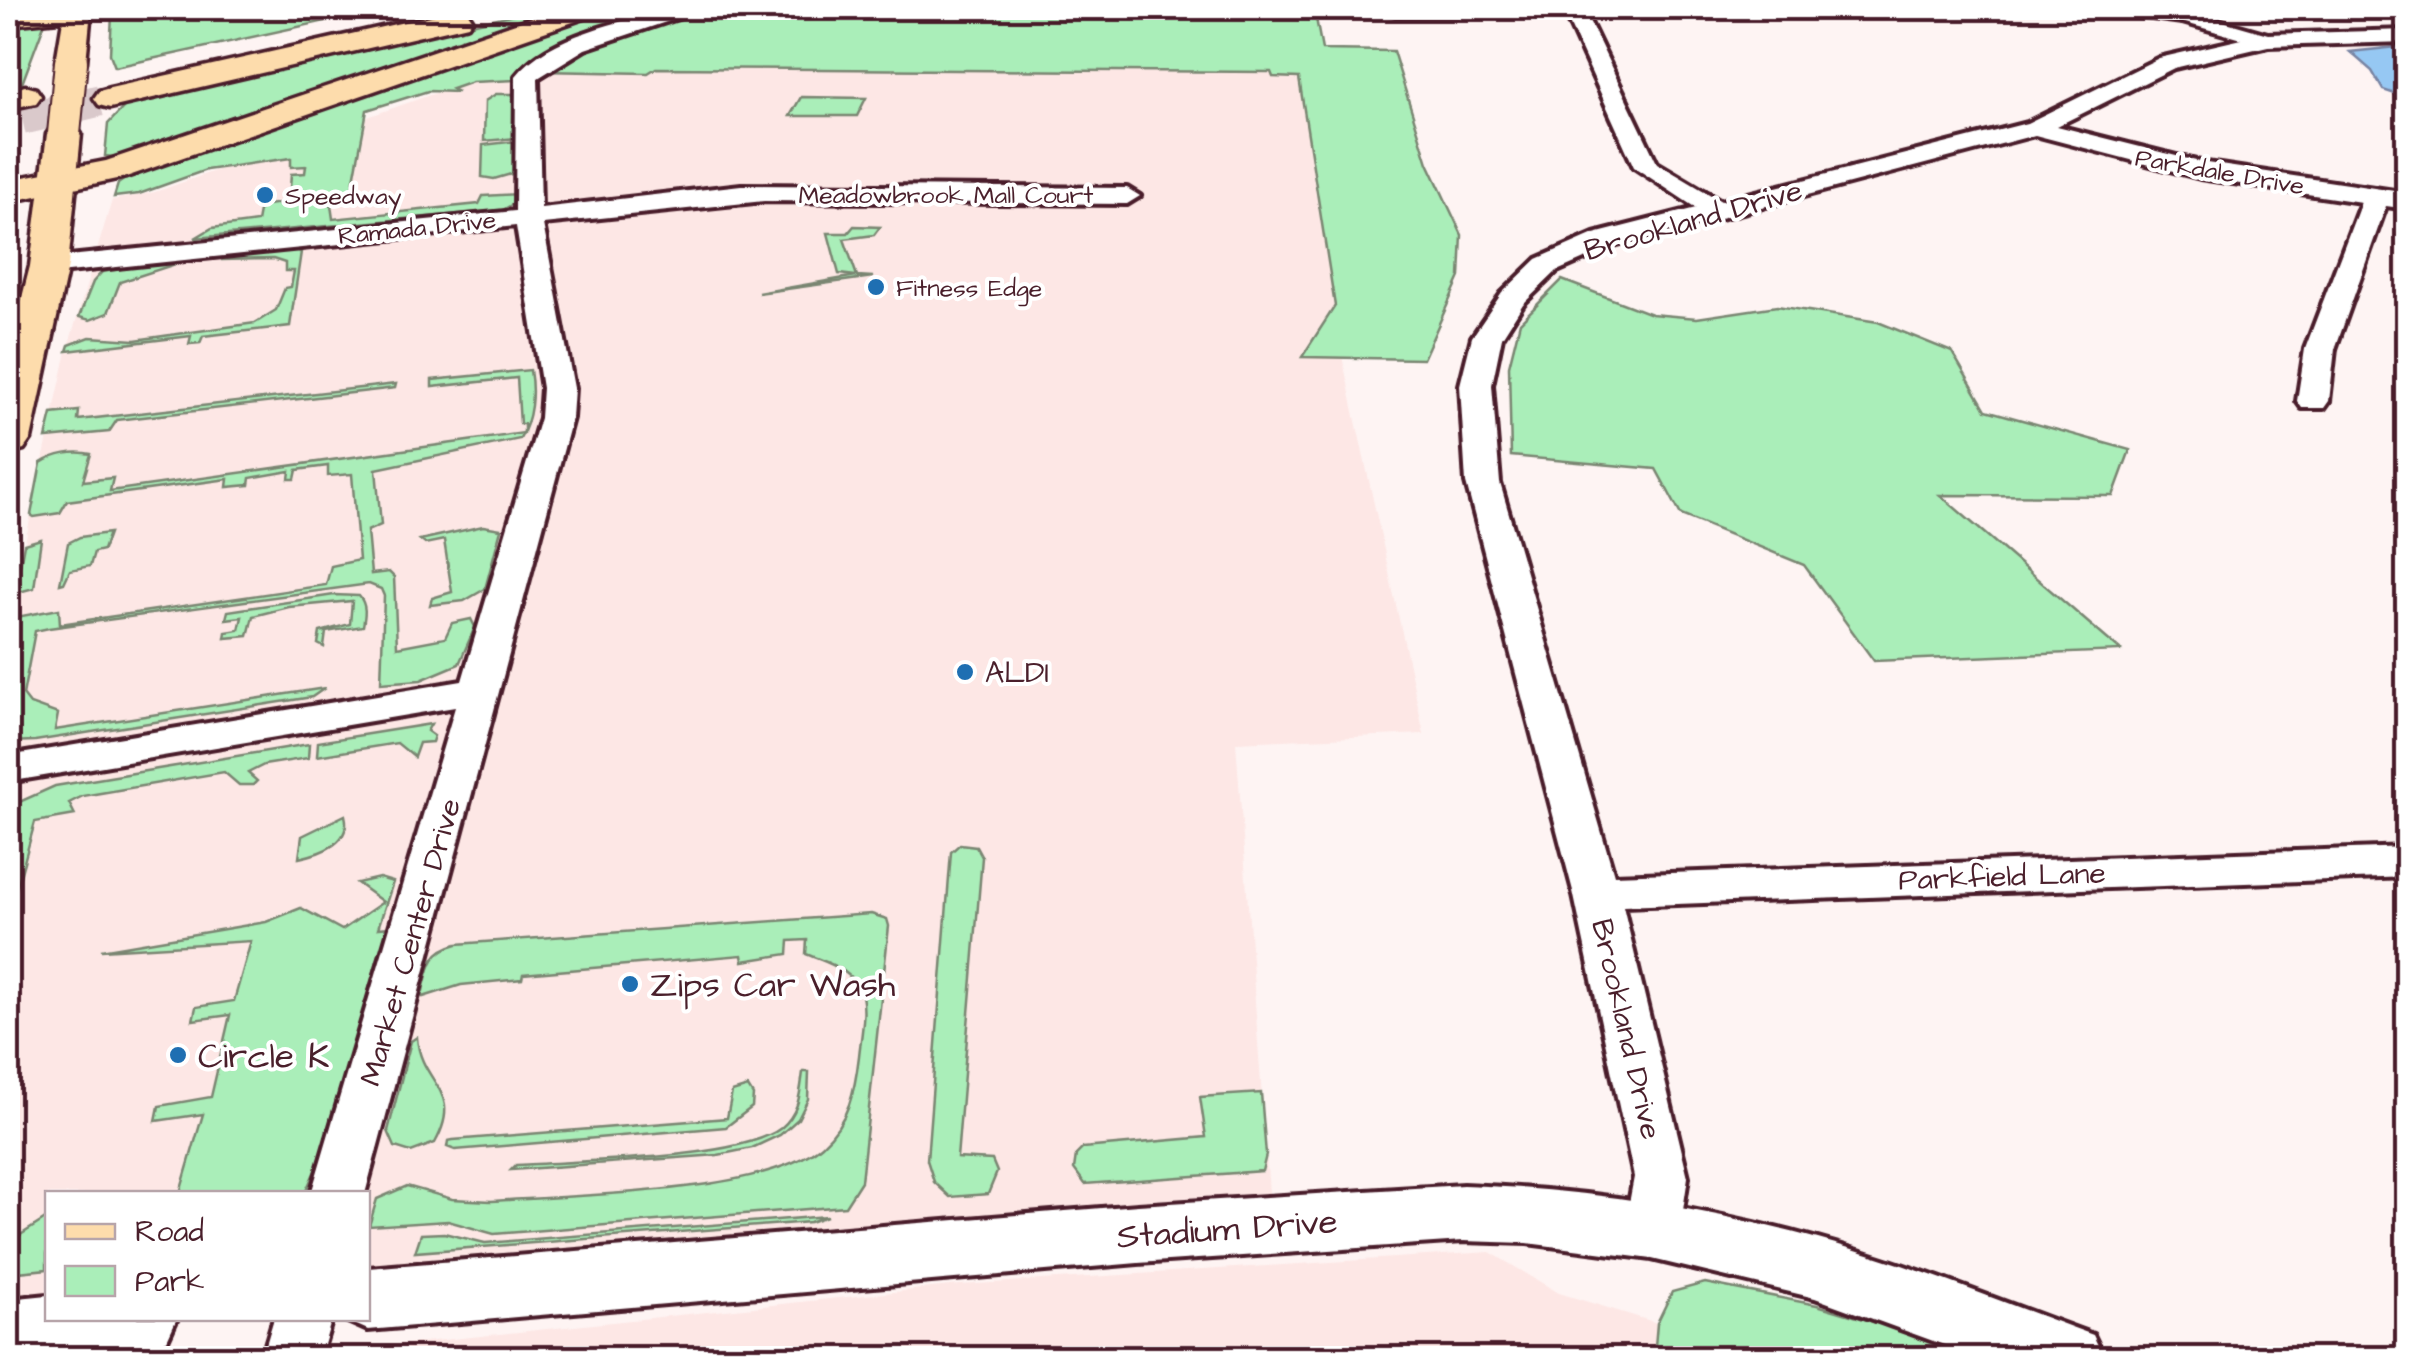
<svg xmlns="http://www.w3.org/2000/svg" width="2415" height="1366" font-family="'Architects Daughter',sans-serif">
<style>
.built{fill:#fde7e5}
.green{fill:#aaeeb9;stroke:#7a8672;stroke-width:2.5}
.water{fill:#96c8f3;stroke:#7884a3;stroke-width:2.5}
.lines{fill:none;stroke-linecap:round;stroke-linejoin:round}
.motorway-tunnel{stroke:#dac9cb;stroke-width:32;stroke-dasharray:32 16;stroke-linecap:butt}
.minor-casing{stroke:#4a1f2b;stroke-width:8}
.tertiary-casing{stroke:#4a1f2b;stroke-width:8}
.primary-casing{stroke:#4a1f2b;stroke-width:7}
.motorway-casing{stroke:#4a1f2b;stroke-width:7}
.minor{fill:#fff;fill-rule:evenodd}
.tertiary{fill:#fff;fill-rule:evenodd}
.primary{fill:#fddcac;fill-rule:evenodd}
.motorway{fill:#fddcac;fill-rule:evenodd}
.primary-bridge-casing{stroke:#4a1f2b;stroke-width:36;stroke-linecap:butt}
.primary-bridge{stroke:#fddcac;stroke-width:32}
.poi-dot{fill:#1f6fb2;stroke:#fff;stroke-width:4}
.labels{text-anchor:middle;stroke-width:8;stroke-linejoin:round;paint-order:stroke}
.far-street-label{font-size:25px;fill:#4a1f2b;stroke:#fff}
.far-poi-label{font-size:25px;fill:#4a1f2b;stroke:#fff;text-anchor:start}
.street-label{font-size:30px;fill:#4a1f2b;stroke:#fff}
.poi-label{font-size:30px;fill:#4a1f2b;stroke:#fff;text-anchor:start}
.near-poi-label{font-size:35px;fill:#4a1f2b;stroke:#fff;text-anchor:start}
.near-street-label{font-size:35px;fill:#4a1f2b;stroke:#fff}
</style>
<rect width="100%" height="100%" fill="#fef4f3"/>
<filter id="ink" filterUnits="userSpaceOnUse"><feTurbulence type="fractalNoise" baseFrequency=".01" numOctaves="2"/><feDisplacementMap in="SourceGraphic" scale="20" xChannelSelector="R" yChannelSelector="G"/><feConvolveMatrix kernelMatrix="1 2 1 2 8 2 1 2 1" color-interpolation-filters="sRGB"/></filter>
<g filter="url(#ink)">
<!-- built -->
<g class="built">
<polygon points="549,67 1297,69 1343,361 1424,734 1236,742 1269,1193 368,1265 368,1194 48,1194 47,1292 8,1296 8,620 67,351 112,200 155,192 478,78"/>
<polygon points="1490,1252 1559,1293 1657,1323 1654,1358 273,1358 960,1285"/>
</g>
<!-- green -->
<g class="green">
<polygon points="137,8 385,8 115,67 110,54 112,14"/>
<polygon points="540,8 564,8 122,158 105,156 108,124 126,105"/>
<path d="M 599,8 L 677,8 C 641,21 531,47 516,80 L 472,82 L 452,89 L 458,92 L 428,91 L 367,110 L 351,196 L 337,197 L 337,203 L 331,205 L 333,219 L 479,204 L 483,196 L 518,194 L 516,202 L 503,210 L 195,238 L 212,228 L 257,222 L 260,206 L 289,202 L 291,174 L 305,173 L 306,166 L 291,167 L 291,158 L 206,170 L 139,194 L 114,197 L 118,184 L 141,167 Z"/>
<polygon points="700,8 1314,8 1322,50 1393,51 1428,163 1462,235 1460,277 1423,359 1302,357 1335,306 1299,78 1273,77 1271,72 656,68 648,73 541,71 561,57"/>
<polygon points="21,20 45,22 20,89 8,91 8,24"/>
<polygon points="496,94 513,94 517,138 484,141 485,101"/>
<polygon points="801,97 866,98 857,116 790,116"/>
<polygon points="517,141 518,172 494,179 482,177 483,145"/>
<polygon points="854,226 880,227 874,235 844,239 857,276 873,277 758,293 856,276 839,274 828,233 848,233"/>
<polygon points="290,249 301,252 290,326 203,336 200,343 189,344 191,336 67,351 69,345 90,337 135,340 255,323 276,310 285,288 291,287 294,271 285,271 285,263 273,259 221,260 240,253"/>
<polygon points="171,261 179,263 120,282 108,313 90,320 79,317 93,282 102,272"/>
<polygon points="1562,280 1651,314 1697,318 1777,306 1878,322 1952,352 1986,410 2130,450 2113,496 1940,495 2121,651 1874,661 1804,565 1681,515 1656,469 1511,456 1509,366 1520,322"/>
<path d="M 530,370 C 534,393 532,419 520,439 L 376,469 L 381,525 L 367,531 L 371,574 L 389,572 L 394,577 L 397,647 L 445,638 L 452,623 L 471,619 L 475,627 L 459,664 L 421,680 L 381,683 L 384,596 L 381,589 L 369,584 L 49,628 L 35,631 L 23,695 L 30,704 L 58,714 L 55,730 L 325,688 L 312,697 L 35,741 L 8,742 L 8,634 L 11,618 L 59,609 L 60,624 L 326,585 L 331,566 L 359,560 L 352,474 L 328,476 L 328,466 L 297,470 L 295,479 L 289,479 L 290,471 L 250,478 L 249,485 L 227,487 L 228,479 L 67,501 L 60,513 L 34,517 L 31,515 L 41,463 C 55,454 75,450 91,454 L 83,481 L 113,478 L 110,491 L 524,433 L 524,424 L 520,424 L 517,378 L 432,387 L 432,380 Z"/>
<polygon points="396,384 395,388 117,420 109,432 46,438 52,414 79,411 78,420"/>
<polygon points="483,526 501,529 485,589 464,601 430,605 432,598 452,592 444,540 425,544 420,540"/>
<polygon points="109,533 103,550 94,552 90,566 70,570 64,583 60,584 68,543 80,537"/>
<polygon points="41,539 34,588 15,593 24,544"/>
<path d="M 334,595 L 359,596 C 367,605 365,615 363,626 L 326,632 L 324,647 L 318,644 L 320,632 L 350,624 L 352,601 L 289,607 L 253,616 L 248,636 L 225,638 L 226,632 L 239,630 L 242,617 L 226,619 L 228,611 Z"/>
<polygon points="431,724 427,731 434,736 432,742 419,743 414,757 397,743 317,756 318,742"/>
<polygon points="309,744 308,758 264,765 248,773 257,781 253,785 239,785 224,772 83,796 69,803 75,815 35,822 8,920 8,807 55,786"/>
<path d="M 345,815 C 352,843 322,853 299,858 L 302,836 Z"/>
<polygon points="960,844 976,846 982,857 957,1158 992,1160 997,1172 988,1194 950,1197 934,1182 927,1160 951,852"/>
<polygon points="379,878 393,882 378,928 391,927 378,958 322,1155 305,1193 180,1193 203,1114 156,1121 159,1106 211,1097 230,1015 193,1020 196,1007 234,1001 251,941 101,950 266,922 301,908 342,930 383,902 357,883"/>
<path d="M 871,914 L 887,919 L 889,926 L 861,1181 L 845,1206 L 494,1234 L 448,1221 L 369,1226 L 377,1199 L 407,1186 L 452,1199 L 491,1201 C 570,1195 766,1195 822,1145 C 849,1121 855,1090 859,1056 C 861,1036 866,1014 862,995 C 851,968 830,964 806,954 L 807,940 L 789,941 L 788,954 L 743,961 L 742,955 L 523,974 L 522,979 L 461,985 L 423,997 L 418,993 L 423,991 C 429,967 430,951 457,944 Z"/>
<path d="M 417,1037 C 420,1085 465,1089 435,1143 L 411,1152 L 395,1147 L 388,1131 L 411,1041 Z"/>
<path d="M 803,1072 L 809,1072 L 808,1099 L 798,1119 L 780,1135 L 752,1148 L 718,1155 L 511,1170 L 516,1165 C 573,1161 740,1160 781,1128 C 799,1113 800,1094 803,1072 Z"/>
<polygon points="748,1087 753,1095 752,1107 726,1127 455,1150 447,1147 448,1141 453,1140 727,1118 732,1092"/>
<polygon points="1261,1093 1266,1155 1262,1171 1085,1184 1074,1169 1076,1155 1083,1148 1206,1137 1200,1097"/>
<polygon points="827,1216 810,1222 415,1252 421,1234 444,1233 485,1243"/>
<polygon points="47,1218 47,1269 8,1273 8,1243"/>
<polygon points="1705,1283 1817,1305 1996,1358 1654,1358 1657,1323 1672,1292"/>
</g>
<!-- water -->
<polygon class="water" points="2407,46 2407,98 2383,90 2372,71 2350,52"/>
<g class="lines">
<!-- motorway-tunnel -->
<polyline class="motorway-tunnel" points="22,119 110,98"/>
<!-- minor casing -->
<g class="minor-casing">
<g id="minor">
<path d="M 670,8 L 699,8 L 696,12 L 585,49 L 538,78 L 541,208 L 741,185 L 1127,188 L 1140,196 L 1127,204 L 764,201 L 543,224 L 574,388 L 572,418 L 365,1194 L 311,1194 L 455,707 L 8,782 L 8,756 L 462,681 L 540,418 L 542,388 L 516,226 L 49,274 L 35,266 L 49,258 L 515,211 L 516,76 C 549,34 621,23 670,8 Z"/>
<polygon points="1386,8 1583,8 1657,163 1721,201 2027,123 2159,58 2242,39 2182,22 2122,14 2112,8 2184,10 2268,34 2408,30 2408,42 2268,46 2174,68 2057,126 2200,162 2408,193 2408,209 2386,206 2335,349 2329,401 2324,408 2302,408 2297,401 2305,349 2361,202 2200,178 2035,135 1614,246 1557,271 1523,304 1502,337 1492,385 1500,483 1614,875 2408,847 2408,877 1623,906 1688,1177 1680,1230 1672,1246 1652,1253 1632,1246 1624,1230 1634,1177 1573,891 1466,483 1460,385 1472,337 1502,293 1537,259 1594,234 1696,208 1634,167 1565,14 1395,15 1388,13"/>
<polygon points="274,1318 332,1318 320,1358 262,1358"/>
</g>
</g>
<!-- tertiary casing -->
<g class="tertiary-casing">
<g id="tertiary">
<path d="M 1463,1185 C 1583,1189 1702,1207 1818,1239 C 1910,1264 2004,1303 2093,1335 L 2104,1358 L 1980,1358 L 1815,1298 L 1652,1259 L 1527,1243 L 1463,1241 L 1138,1263 L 368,1330 L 341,1318 L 368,1318 L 368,1268 L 1138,1205 Z"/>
<polygon points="48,1295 48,1318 177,1318 167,1340 141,1349 8,1358 8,1299"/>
</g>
</g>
<!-- primary casing -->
<g class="primary-casing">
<g id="primary">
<polygon points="65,8 91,10 86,62 82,68 60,68 56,62"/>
<polygon points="64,124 76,127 81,134 68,266 31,439 24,449 8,453 8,353 30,266 47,134 52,127"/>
</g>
</g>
<!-- motorway casing -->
<g class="motorway-casing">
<g id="motorway">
<polygon points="8,8 114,8 110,14 100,16 8,25"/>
<polygon points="560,8 600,8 596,14 126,177 8,202 8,180 106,161"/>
<polygon points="458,10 468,13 472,19 468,25 110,108 99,105 94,98 99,91 110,88"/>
<polygon points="25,86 36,89 41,96 36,103 8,109 8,91"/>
</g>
</g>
<!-- minor -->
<use href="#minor" class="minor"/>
<!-- tertiary -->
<use href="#tertiary" class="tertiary"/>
<!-- primary -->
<use href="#primary" class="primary"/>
<!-- motorway -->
<use href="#motorway" class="motorway"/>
<!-- primary-bridge casing -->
<g class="primary-bridge-casing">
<polyline id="primary-bridge" points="64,134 71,62"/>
</g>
<!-- primary-bridge -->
<use href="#primary-bridge" class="primary-bridge"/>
</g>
</g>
<!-- markers -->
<g class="poi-dot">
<circle cx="265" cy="195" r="10"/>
<circle cx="876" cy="287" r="10"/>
<circle cx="965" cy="672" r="10"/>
<circle cx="630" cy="984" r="10"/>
<circle cx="178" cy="1055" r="10"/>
</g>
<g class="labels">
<!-- far-street labels -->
<g class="far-street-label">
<text transform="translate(2220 171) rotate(10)" y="9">Parkdale Drive</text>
<text x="946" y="203">Meadowbrook Mall Court</text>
<text transform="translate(417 227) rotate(-6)" y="9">Ramada Drive</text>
</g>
<!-- far-poi labels -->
<g class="far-poi-label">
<text x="285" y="204">Speedway</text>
<text x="896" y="296">Fitness Edge</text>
</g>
<!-- street labels -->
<g class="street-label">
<text transform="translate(1693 220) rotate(-16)" y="10">Brookland Drive</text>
<text transform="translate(2002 876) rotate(-2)" y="10">Parkfield Lane</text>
<text transform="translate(410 942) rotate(-74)" y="10">Market Center Drive</text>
<text transform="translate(1627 1029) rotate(77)" y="10">Brookland Drive</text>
</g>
<!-- poi labels -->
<g class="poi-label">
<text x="985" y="682">ALDI</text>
</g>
<!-- near-poi labels -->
<g class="near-poi-label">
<text x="650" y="996">Zips Car Wash</text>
<text x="198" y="1067">Circle K</text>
</g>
<!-- near-street labels -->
<g class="near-street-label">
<text transform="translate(1227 1228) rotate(-4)" y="12">Stadium Drive</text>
</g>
</g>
<!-- margin -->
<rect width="2415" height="1366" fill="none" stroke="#fff" stroke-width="40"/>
<rect x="20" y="20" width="2375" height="1326" fill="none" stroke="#4a1f2b" stroke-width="4" filter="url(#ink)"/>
<!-- legend -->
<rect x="45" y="1191" width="325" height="130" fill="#ffffff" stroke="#b7a5aa" stroke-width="2.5"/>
<rect x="65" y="1224" width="50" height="15" fill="#fddcac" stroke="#b7a5aa" stroke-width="2.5"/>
<text x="135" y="1241" font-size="30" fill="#4a1f2b">Road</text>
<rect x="65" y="1266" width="50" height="30" fill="#aaeeb9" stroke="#b7a5aa" stroke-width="2.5"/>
<text x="135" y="1291" font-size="30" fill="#4a1f2b">Park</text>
</svg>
